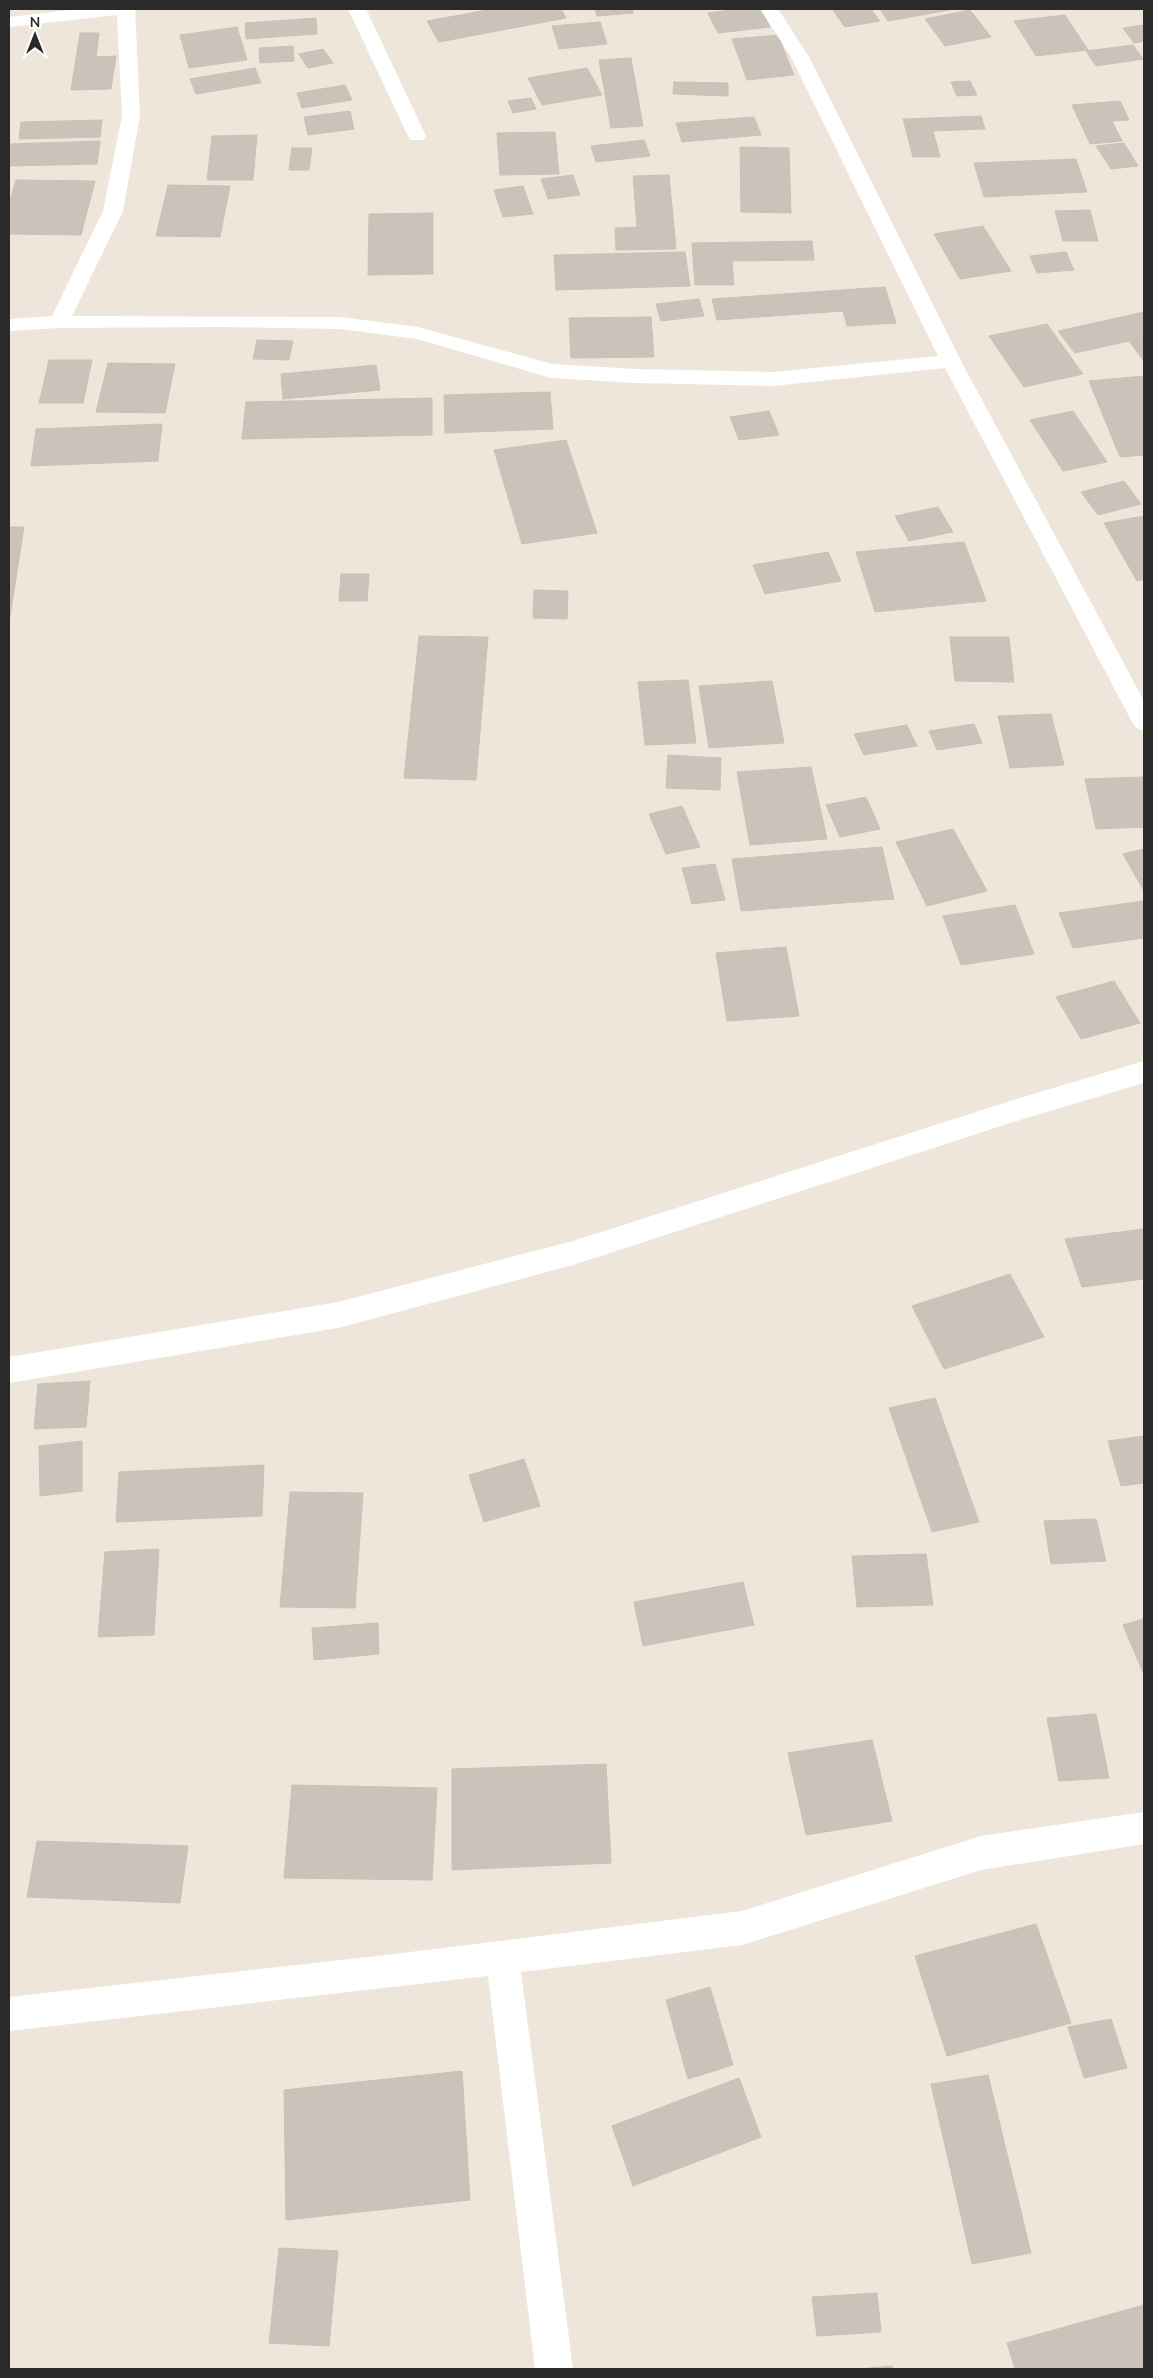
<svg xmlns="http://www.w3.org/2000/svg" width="1153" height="2378" font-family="'Nunito Sans',sans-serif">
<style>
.building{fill:#c9c3ba;stroke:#c9c2b4}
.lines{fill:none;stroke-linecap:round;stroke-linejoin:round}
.street{fill:#fff;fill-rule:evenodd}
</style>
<rect width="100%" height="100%" fill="#eee6da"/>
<!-- building -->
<g class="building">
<polygon points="493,9 561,9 566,18 439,42 427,21"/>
<polygon points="595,9 632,9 633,13 597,16"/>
<polygon points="740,9 761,9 770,27 718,33 708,13"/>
<polygon points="832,9 871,9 880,21 845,27"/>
<polygon points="880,9 955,9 888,21"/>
<polygon points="970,10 991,37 945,46 925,19"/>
<polygon points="1065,15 1088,50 1036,56 1014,21"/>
<polygon points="316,18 317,34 246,39 245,23"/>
<polygon points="600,22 607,44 559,49 552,26"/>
<polygon points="1144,25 1144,41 1134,43 1123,28"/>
<polygon points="237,27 247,60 189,68 180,35"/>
<polygon points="80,33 99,33 96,57 116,56 111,89 71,90"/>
<polygon points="778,35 794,75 747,80 732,39"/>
<polygon points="1133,45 1143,59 1096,66 1086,51"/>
<polygon points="293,46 294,61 260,63 259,48"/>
<polygon points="323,49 333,63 308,68 299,54"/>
<polygon points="631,58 643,126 611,128 599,60"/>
<polygon points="255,68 261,83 196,94 190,79"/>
<polygon points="587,68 602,95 542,105 528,78"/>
<polygon points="970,81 977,95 957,96 951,82"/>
<polygon points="674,82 728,83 728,96 673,94"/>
<polygon points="345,85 352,100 302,108 297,93"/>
<polygon points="531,98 536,109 513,113 508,101"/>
<polygon points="1120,101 1129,120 1112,121 1122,141 1090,144 1072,105"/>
<polygon points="350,111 354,129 308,135 304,117"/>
<polygon points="981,116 985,129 933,131 940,157 913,157 903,119"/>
<polygon points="754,117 761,135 682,142 676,123"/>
<polygon points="102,120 100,137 19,139 21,122"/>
<polygon points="555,132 559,174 500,175 497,133"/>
<polygon points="257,135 253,180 207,180 212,136"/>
<polygon points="644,140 650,156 596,162 591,146"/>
<polygon points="100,141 97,164 9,166 9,144"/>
<polygon points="1124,143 1138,166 1111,169 1096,146"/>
<polygon points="740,147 789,148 791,213 741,212"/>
<polygon points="292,148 312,148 309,170 289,170"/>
<polygon points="1076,159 1087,192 984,197 974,163"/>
<polygon points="573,175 580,195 548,199 541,179"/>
<polygon points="669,175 676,249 616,250 615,228 637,227 633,176"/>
<polygon points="16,180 95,181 81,235 9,234 9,205"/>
<polygon points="168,185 230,186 220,237 156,236"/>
<polygon points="523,186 533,214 503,217 494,190"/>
<polygon points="1090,210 1098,241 1063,241 1055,211"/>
<polygon points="433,213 433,274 368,275 369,214"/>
<polygon points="983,226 1011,271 960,279 934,234"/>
<polygon points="812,241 814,260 732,261 734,285 695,285 692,243"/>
<polygon points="685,252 690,286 556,290 554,255"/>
<polygon points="1066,252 1074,270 1037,273 1030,256"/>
<polygon points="885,287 896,323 847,326 843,311 717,320 712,299"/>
<polygon points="699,299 704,316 661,321 656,304"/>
<polygon points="1144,312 1143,360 1129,341 1075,353 1058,331"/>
<polygon points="651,317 654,357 571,358 569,318"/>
<polygon points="1047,324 1083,374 1024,387 989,336"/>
<polygon points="257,340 293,341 289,360 253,359"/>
<polygon points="49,360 92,360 83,403 39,403"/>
<polygon points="108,363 175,364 165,413 96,412"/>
<polygon points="376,365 380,390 283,399 281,374"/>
<polygon points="1144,376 1144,455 1120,457 1089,381"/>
<polygon points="550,392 553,429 445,433 444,395"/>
<polygon points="432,398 432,435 242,439 246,402"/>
<polygon points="769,411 779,435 739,440 730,417"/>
<polygon points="1073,411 1107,462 1063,471 1030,420"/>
<polygon points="162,424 158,461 31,466 36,429"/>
<polygon points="566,440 597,533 522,544 494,450"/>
<polygon points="1124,481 1141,504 1098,515 1081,492"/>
<polygon points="938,507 953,532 909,541 895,516"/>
<polygon points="1144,516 1144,579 1137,581 1104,523"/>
<polygon points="9,527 24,527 9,623"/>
<polygon points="964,542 986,601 875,612 856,552"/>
<polygon points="828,552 841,581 765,594 753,565"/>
<polygon points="341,574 369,574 367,601 339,601"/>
<polygon points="534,590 568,591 567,619 533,618"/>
<polygon points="419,636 488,637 476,780 404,778"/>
<polygon points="950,637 1009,637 1014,682 955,681"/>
<polygon points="688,680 696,743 645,745 638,682"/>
<polygon points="772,681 784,743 709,748 699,686"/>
<polygon points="1051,714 1064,765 1010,768 998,716"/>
<polygon points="974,724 982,743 937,750 929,731"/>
<polygon points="907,725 917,746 864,755 854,734"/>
<polygon points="668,755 721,758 720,790 666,788"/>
<polygon points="811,767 827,839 750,845 737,772"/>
<polygon points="1144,777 1144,827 1096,829 1085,779"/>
<polygon points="866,797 880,829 840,837 826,805"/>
<polygon points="682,806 700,847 666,854 649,814"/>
<polygon points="953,829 987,891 927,906 896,842"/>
<polygon points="882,847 894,899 741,911 732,859"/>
<polygon points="1144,849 1144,891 1123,854"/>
<polygon points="715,864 725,900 692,904 682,868"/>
<polygon points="1143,901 1144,938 1073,948 1059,913"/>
<polygon points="1015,905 1034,954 961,965 943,916"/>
<polygon points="786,947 799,1016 727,1021 716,953"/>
<polygon points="1114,981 1140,1023 1081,1039 1056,997"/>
<polygon points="1144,1229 1144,1279 1082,1287 1065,1239"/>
<polygon points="1010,1274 1044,1337 944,1369 912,1306"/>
<polygon points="90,1381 86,1427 34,1429 38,1384"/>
<polygon points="935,1398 979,1522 932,1532 889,1408"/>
<polygon points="1144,1436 1144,1483 1121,1486 1108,1441"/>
<polygon points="82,1441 82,1491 40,1496 39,1446"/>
<polygon points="524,1459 540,1506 484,1522 469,1475"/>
<polygon points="264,1465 262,1516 116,1522 119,1472"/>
<polygon points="290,1492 363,1493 355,1608 280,1607"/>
<polygon points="1096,1519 1106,1561 1051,1564 1044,1521"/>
<polygon points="159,1549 154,1635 98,1637 105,1552"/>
<polygon points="926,1554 933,1605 857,1607 852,1556"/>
<polygon points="743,1582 754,1625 643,1646 634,1602"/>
<polygon points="1144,1619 1144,1675 1123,1625"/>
<polygon points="378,1623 379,1654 314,1660 312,1628"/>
<polygon points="1096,1714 1109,1778 1059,1781 1047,1718"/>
<polygon points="872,1740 892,1821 806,1835 788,1753"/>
<polygon points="606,1764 611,1863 452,1870 452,1769"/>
<polygon points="292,1785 437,1788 432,1880 284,1878"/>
<polygon points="37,1841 188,1846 180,1903 27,1897"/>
<polygon points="1036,1924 1071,2023 947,2056 915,1956"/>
<polygon points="710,1987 733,2065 688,2079 666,2000"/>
<polygon points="1111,2019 1127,2068 1084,2078 1068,2027"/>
<polygon points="462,2071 470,2200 286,2220 284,2090"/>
<polygon points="988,2075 1031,2253 972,2264 931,2084"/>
<polygon points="739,2078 761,2137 633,2186 612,2126"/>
<polygon points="279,2248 338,2251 329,2346 269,2343"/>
<polygon points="877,2293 881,2332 817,2336 812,2297"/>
<polygon points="1144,2305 1144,2369 1015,2369 1007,2343"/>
<polygon points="892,2366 893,2369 859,2369"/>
</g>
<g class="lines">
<!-- street -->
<g class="street">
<polygon points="79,9 135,9 140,116 123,211 72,316 340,317 418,327 552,364 636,369 773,372 938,356 791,57 760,9 778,9 809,57 961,361 1144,701 1144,731 1136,728 1132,722 945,368 773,386 636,383 551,378 417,339 340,329 221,327 59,328 9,331 9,319 52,316 103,211 122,116 117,15 9,27 9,17"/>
<polygon points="348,9 366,9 426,136 424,140 410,140 408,136"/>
<polygon points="1144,1061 1144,1083 1023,1119 573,1265 338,1328 9,1383 9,1357 338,1302 573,1241 1023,1097"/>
<polygon points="1144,1812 1144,1844 981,1870 742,1945 521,1972 573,2369 535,2369 488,1976 9,2031 9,1997 386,1955 742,1911 981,1836"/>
</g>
</g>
<!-- border -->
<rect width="1153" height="2378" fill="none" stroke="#2a2a2a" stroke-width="20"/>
<!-- north arrow -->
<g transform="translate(35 35)" stroke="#ffffff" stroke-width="4" paint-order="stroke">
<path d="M0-4L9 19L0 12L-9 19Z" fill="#2a2a2a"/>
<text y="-8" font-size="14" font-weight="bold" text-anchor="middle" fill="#2a2a2a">N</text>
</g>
</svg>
